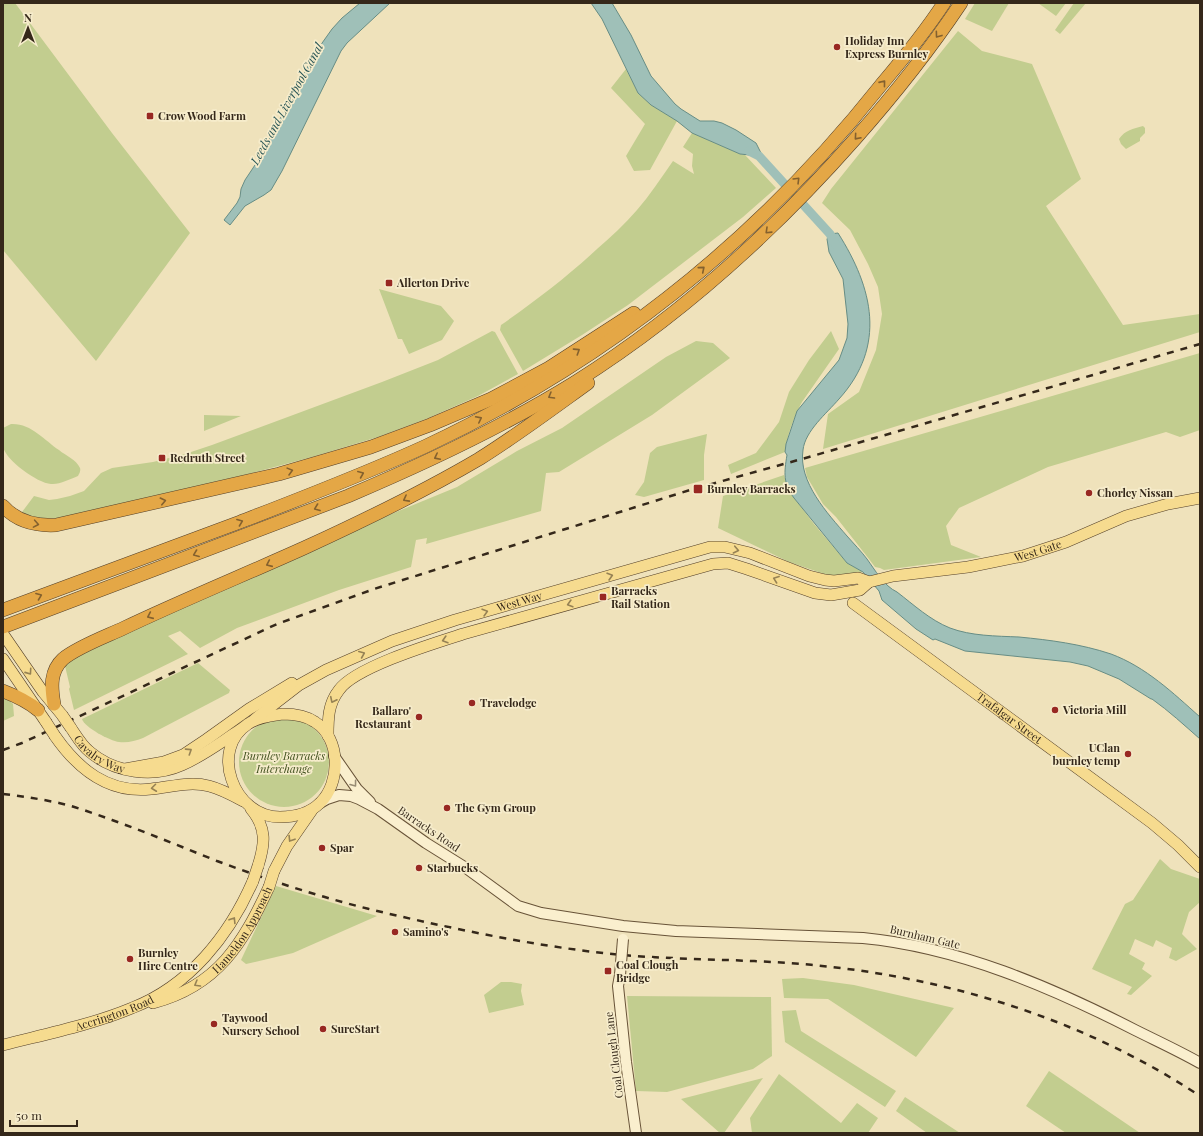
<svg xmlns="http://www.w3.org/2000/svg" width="1203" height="1136" font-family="'Playfair Display',serif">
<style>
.green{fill:#c2cd8f}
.water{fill:#9fc0b8;stroke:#678d85}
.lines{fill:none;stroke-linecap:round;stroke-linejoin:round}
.canal{stroke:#9fc0b8;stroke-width:9}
.secondary-casing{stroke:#685338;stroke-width:12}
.primary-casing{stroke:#533f29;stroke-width:12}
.highway-casing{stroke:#533f29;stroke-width:14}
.secondary{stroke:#faefce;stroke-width:10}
.primary{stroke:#f6db8f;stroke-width:11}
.highway{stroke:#e4a746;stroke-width:13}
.rail{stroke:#35281a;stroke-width:2.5;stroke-dasharray:7 7;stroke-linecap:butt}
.secondary-bridge-casing{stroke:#685338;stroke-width:12;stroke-linecap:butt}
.primary-bridge-casing{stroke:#533f29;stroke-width:12;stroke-linecap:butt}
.secondary-bridge{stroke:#faefce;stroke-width:10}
.primary-bridge{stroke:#f6db8f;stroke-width:11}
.oneway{stroke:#84612e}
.oneway2{stroke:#968254}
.oneway3{stroke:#988c74}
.poi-dot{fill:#982822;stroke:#f6eccb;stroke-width:1.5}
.labels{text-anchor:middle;stroke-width:3.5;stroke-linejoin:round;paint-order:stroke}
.poi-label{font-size:11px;font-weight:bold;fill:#35281a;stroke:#f6eccb;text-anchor:start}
.street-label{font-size:11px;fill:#35281a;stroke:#f6eccb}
.park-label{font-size:11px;font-style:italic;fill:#435220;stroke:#f6eccb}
.water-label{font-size:12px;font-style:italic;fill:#285555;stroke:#f6eccb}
</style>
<rect width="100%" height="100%" fill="#efe2bb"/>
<!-- green -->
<g class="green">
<polygon points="3,3 15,3 112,133 190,233 96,361 3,250"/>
<polygon points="975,3 1009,3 992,31 965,19"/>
<polygon points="1038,3 1066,3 1056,16"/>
<polygon points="1074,3 1086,3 1060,34 1055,30"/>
<polygon points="958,31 982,51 1032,64 1081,179 1046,206 1123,325 1200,314 1200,332 823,449 828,414 859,392 876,350 882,314 878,287 868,264 850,230 822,203 831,189"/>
<polygon points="626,69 638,93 651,105 677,121 650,170 634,171 626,156 645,124 611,88"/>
<path d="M 1143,126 L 1145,128 L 1145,133 L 1140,138 L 1140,141 L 1126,149 L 1121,144 L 1119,139 C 1125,130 1133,129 1143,126 Z"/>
<path d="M 692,133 L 740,154 L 745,155 L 776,188 L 743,217 L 628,305 L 582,335 L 523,371 L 500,330 L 501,325 C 534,302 567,277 597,249 C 611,237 625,224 637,210 C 650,195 661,178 673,161 L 694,174 L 692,166 L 693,154 L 683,147 Z"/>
<polygon points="379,289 441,306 454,321 442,340 409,354 402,339 398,339"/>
<path d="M 492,331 L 495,332 L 518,374 L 478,396 L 426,419 L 378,437 L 312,457 L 245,475 L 68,516 L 66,517 C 51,519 36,520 22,512 L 34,496 L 49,500 L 57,499 L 70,496 L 84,491 L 101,473 L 112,468 L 153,462 L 185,454 L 212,445 L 382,382 L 438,360 Z"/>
<path d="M 831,331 L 839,349 L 802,402 C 794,417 787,435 785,452 L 731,474 L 728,465 L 756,453 L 779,422 L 789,392 L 809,360 Z"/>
<polygon points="696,341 713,343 730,358 652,415 559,472 546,473 541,511 426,544 427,538 416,540 411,567 339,590 237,628 200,648 180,631 168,636 188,654 74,710 69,689 70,687 65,666 76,655 384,517 457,487 517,451 562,428 666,357"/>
<polygon points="1200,353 1200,430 1180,437 1166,432 1048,467 959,508 946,526 951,545 981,557 884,570 880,568 875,567 869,559 836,517 823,504 807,477 805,468"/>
<polygon points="204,415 241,416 204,431"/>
<path d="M 11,424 C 31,423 44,440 59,450 C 66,456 76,459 80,468 C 81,471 79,474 78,476 C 70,479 59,485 51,484 C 37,483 6,460 3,447 C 2,441 3,434 3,428 Z"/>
<polygon points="707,434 704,455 704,480 644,497 635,495 644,482 650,453 657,447"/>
<polygon points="784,475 789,491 814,524 847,563 863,572 833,577 789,562 718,528 723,496"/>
<path d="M 198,663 L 230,690 L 229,693 L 143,738 C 135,741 128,743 119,742 C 110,741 84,727 82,719 Z"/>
<polygon points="3,697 7,698 13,704 14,716 3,721"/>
<circle cx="284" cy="762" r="45"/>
<polygon points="1160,859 1171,869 1200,879 1200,902 1189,912 1182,934 1197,949 1176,961 1169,958 1172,948 1156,940 1153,947 1135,939 1129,954 1145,963 1142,969 1152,976 1131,995 1127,994 1132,987 1092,969 1125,904 1133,900"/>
<polygon points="276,886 377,916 293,953 246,964 241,960"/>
<polygon points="803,978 854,985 954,1008 916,1057 828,999 784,998 782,979"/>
<polygon points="501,982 511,982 522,984 521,991 524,1005 489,1013 484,995"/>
<polygon points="627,996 771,997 772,1056 753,1069 667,1092 636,1091"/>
<polygon points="796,1010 801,1031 896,1091 885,1107 785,1042 782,1011"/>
<polygon points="1049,1071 1140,1133 1066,1133 1026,1106"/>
<polygon points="779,1074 841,1123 857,1103 878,1118 868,1133 752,1133 750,1118"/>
<polygon points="763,1078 724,1133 720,1133 681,1099"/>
<polygon points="905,1097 960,1133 927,1133 896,1111"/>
</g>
<!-- water -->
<g class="water">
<polygon points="360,3 390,3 347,43 341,51 282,171 271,190 264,195 245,206 230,225 224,220 237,203 240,197 241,189 245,180 257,162 315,53 332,29 342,18"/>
<polygon points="591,3 612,3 631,35 651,76 675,104 681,109 700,121 714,121 722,123 736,130 756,143 761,153 759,156 740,154 692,133 677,121 651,105 638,93 602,19"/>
<path d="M 838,233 C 873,288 887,346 839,399 C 827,413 805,431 803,450 C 798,482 828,514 847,536 C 854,544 861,551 867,559 C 875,570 884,586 897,592 C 914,605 930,620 950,628 C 971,636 996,636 1019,637 C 1050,640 1081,644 1111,654 C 1146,667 1173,693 1200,717 L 1200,739 C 1184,725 1169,711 1152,699 L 1151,699 L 1119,679 L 1088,666 L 1070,662 L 965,651 L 935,639 L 933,640 L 916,629 L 882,600 L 879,591 L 863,572 L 847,563 L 794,498 C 783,483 784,473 787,455 L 785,452 L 786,444 L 797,411 L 839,360 L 847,338 L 848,324 L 843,279 L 829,252 L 827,239 L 830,234 Z"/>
</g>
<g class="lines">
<!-- canal -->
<polyline class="canal" points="749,151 759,156 830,234 836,245"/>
<!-- secondary casing -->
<g class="secondary-casing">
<g id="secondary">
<polyline points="334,756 357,789 370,802"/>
<path d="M 320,803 L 327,799 L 339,795 L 351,796 L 359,799 L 378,809 L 426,843 L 466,868 L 518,906 L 541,913 L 623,926 L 676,931 L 863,938 C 958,947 1051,987 1135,1030 C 1157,1041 1179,1051 1200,1063"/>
<polyline points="620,975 618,986 626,1062 636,1133"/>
</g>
</g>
<!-- primary casing -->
<g class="primary-casing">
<g id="primary">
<path id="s1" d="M 853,603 L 1152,823 L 1178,845 L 1200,867"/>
<polyline points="3,634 43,692 62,715"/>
<polyline points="3,659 46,722"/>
<path d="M 283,714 C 294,714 305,715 315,722 C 341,738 341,783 320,803 C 310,813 294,817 280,817 C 233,817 209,749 248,724 C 258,717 271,716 283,714 Z"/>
<path id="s2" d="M 255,719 L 299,685 L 326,670 L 392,641 L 455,620 L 710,547 L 725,547 L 750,553 L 809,576 L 825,580 L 834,581 L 858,578 L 869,582"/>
<path id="s3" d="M 71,728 C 77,737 82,746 90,752 C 115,773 153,778 182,765 C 203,756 221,742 240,730"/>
<path d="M 55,736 C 78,769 108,794 151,789 C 171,787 190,781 209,786 C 221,789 232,795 243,801"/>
<path id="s4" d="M 328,736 C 328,719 328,704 339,690 C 355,667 435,643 463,634 L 713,564 L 728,563 L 747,569 L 815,593 L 831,595 L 860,590 L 869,582 L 893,576 L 968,567 L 1023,556 L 1066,542 L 1126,516 L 1168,504 L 1200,498"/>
<polyline points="125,769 164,762 183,755 207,739 249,709 292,683"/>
<path d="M 251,809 C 267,828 265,844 258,866"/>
<polyline points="274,871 287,846 312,810"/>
<path id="s5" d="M 153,1003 C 218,986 243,943 269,887"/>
<path id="s6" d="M 3,1045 C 46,1034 91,1025 132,1008 C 189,986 229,936 253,881"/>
</g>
</g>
<!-- highway casing -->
<g class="highway-casing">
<g id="highway">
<path d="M 3,506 C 17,522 36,526 56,525 L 279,474 L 371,447 L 430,425 L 491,399 L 549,368 L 634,313"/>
<path d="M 3,610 C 82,580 161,551 240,522 C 302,498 365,474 426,446 C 605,362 758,240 881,85 C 903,59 925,32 944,3"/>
<path d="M 3,627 L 348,496 C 426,463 503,427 574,383 C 679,317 773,232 855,139 C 893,96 929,51 961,3"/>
<path d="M 3,691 C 16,696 27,701 38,710"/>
<path d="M 54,704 C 51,687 50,671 63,659 C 77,647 107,636 124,628 C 183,600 244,575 304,548 C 363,521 423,492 479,459 C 516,436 552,409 588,383"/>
</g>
</g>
<!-- secondary -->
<use href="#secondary" class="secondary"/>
<!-- primary -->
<use href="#primary" class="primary"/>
<!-- highway -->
<use href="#highway" class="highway"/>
<!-- rail -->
<g class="rail">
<polyline points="3,750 22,743 277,624 374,589 690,490 809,457 1200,344"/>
<path d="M 3,794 C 22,796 40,799 59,803 C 77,807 95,814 112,820 C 148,833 182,847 217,861 C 268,880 320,897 373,910 C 445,927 520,943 594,952 C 666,961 740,958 813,965 C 950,978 1085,1020 1200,1096"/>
</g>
<!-- secondary-bridge casing -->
<g class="secondary-bridge-casing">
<polyline id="secondary-bridge" points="620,975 623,939"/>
</g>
<!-- primary-bridge casing -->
<g class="primary-bridge-casing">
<g id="primary-bridge">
<polyline points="62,715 71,728"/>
<polyline points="46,722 55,736"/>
<polyline points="253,881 258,866"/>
<polyline points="269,887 274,871"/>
</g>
</g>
<!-- secondary-bridge -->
<use href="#secondary-bridge" class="secondary-bridge"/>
<!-- primary-bridge -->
<use href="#primary-bridge" class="primary-bridge"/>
</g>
<!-- one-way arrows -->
<defs><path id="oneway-chevron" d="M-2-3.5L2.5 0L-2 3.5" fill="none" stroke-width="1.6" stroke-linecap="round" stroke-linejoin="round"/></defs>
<g class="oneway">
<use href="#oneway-chevron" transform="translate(938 35) rotate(126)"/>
<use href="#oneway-chevron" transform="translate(883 83) rotate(-51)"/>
<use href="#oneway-chevron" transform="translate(857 137) rotate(131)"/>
<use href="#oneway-chevron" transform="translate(797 180) rotate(-45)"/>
<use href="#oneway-chevron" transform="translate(768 231) rotate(136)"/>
<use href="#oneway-chevron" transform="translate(702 269) rotate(-40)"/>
<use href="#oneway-chevron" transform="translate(577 351) rotate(-33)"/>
<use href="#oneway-chevron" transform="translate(551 396) rotate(150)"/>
<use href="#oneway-chevron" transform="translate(479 419) rotate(-27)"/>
<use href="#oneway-chevron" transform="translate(437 457) rotate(153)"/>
<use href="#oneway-chevron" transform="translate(290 471) rotate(-15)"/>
<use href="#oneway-chevron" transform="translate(361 474) rotate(-23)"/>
<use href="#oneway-chevron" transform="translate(406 499) rotate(152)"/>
<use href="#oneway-chevron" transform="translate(163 501) rotate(-13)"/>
<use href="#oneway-chevron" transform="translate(317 508) rotate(159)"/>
<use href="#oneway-chevron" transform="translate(240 522) rotate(-21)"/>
<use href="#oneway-chevron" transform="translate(36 524) rotate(10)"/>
<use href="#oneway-chevron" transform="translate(196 554) rotate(159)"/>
<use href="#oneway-chevron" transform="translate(269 564) rotate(156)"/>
<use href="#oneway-chevron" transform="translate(39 596) rotate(-21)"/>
<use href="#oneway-chevron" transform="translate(150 616) rotate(156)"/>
</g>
<g class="oneway2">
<use href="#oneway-chevron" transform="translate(736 550) rotate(12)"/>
<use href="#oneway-chevron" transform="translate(610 576) rotate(-16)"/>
<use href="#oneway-chevron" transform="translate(776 579) rotate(-160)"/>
<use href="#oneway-chevron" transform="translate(570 604) rotate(164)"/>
<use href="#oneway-chevron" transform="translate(485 612) rotate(-16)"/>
<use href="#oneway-chevron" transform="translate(445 640) rotate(163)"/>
<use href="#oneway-chevron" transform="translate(362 654) rotate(-23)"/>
<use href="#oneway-chevron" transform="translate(29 672) rotate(55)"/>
<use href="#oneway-chevron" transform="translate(333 700) rotate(116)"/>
<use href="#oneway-chevron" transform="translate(189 751) rotate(-33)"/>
<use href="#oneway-chevron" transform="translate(154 788) rotate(173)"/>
<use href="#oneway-chevron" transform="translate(291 839) rotate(122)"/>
<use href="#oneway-chevron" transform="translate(233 920) rotate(-58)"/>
<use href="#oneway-chevron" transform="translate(197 984) rotate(150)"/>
</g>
<use class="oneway3" href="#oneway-chevron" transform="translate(354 784) rotate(53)"/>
<!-- markers -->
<g class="poi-dot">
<circle cx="837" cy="47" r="4"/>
<rect x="146" y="112" width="8" height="8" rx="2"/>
<rect x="385" y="279" width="8" height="8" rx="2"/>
<rect x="158" y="454" width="8" height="8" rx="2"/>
<rect x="693" y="484" width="10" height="10" rx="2"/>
<circle cx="1089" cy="493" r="4"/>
<rect x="599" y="593" width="8" height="8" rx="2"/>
<circle cx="472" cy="703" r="4"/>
<circle cx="1055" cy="710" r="4"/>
<circle cx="419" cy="717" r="4"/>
<circle cx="1128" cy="754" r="4"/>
<circle cx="447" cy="808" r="4"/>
<circle cx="322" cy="848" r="4"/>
<circle cx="419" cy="868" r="4"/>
<circle cx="395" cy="932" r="4"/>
<circle cx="130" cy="959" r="4"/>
<rect x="604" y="967" width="8" height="8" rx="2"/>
<circle cx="214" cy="1024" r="4"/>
<circle cx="323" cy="1029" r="4"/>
</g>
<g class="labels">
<!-- poi labels -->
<g class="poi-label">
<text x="845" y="45">Holiday Inn<tspan x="845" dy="13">Express Burnley</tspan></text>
<text x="158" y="120">Crow Wood Farm</text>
<text x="397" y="287">Allerton Drive</text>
<text x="170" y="462">Redruth Street</text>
<text x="707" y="493">Burnley Barracks</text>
<text x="1097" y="497">Chorley Nissan</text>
<text x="611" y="595">Barracks<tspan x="611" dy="13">Rail Station</tspan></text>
<text x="480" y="707">Travelodge</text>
<text x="1063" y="714">Victoria Mill</text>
<text x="411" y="715" text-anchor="end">Ballaro'<tspan x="411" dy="13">Restaurant</tspan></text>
<text x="1120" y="752" text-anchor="end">UClan<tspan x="1120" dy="13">burnley temp</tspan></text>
<text x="455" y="812">The Gym Group</text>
<text x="330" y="852">Spar</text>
<text x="427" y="872">Starbucks</text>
<text x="403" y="936">Samino's</text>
<text x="138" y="957">Burnley<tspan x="138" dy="13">Hire Centre</tspan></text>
<text x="616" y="969">Coal Clough<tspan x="616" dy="13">Bridge</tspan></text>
<text x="222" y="1022">Taywood<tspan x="222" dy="13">Nursery School</tspan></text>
<text x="331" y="1033">SureStart</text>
</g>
<!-- street labels -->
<g class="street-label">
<text dy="4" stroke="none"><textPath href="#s4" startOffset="782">West Gate</textPath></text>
<text dy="4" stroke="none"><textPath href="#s2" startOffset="292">West Way</textPath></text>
<text dy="4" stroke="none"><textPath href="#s1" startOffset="194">Trafalgar Street</textPath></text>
<text dy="4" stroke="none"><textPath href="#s3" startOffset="40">Cavalry Way</textPath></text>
<text transform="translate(429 829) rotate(34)" y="4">Barracks Road</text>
<text dy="4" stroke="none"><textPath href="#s5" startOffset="120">Hameldon Approach</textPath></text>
<text transform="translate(925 937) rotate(13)" y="4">Burnham Gate</text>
<text dy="4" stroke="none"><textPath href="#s6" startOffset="116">Accrington Road</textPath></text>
<text transform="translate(614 1055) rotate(-97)" y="4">Coal Clough Lane</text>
</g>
<!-- park labels -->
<g class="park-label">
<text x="284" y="760">Burnley Barracks<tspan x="284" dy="13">Interchange</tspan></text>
</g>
<!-- water labels -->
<g class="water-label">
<text transform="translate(287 104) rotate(-61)" y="4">Leeds and Liverpool Canal</text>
</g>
</g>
<!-- border -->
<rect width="1203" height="1136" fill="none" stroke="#35281a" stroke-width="8"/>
<!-- north arrow -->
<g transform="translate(28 28)" stroke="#f6eccb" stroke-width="3" paint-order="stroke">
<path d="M0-3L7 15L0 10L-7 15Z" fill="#35281a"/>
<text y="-6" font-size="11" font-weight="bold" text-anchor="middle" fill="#35281a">N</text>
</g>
<!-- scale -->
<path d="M10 1120v6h67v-6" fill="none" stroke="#35281a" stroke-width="2"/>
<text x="16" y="1120" font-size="12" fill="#35281a" stroke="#f6eccb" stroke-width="3" paint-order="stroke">50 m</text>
</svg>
